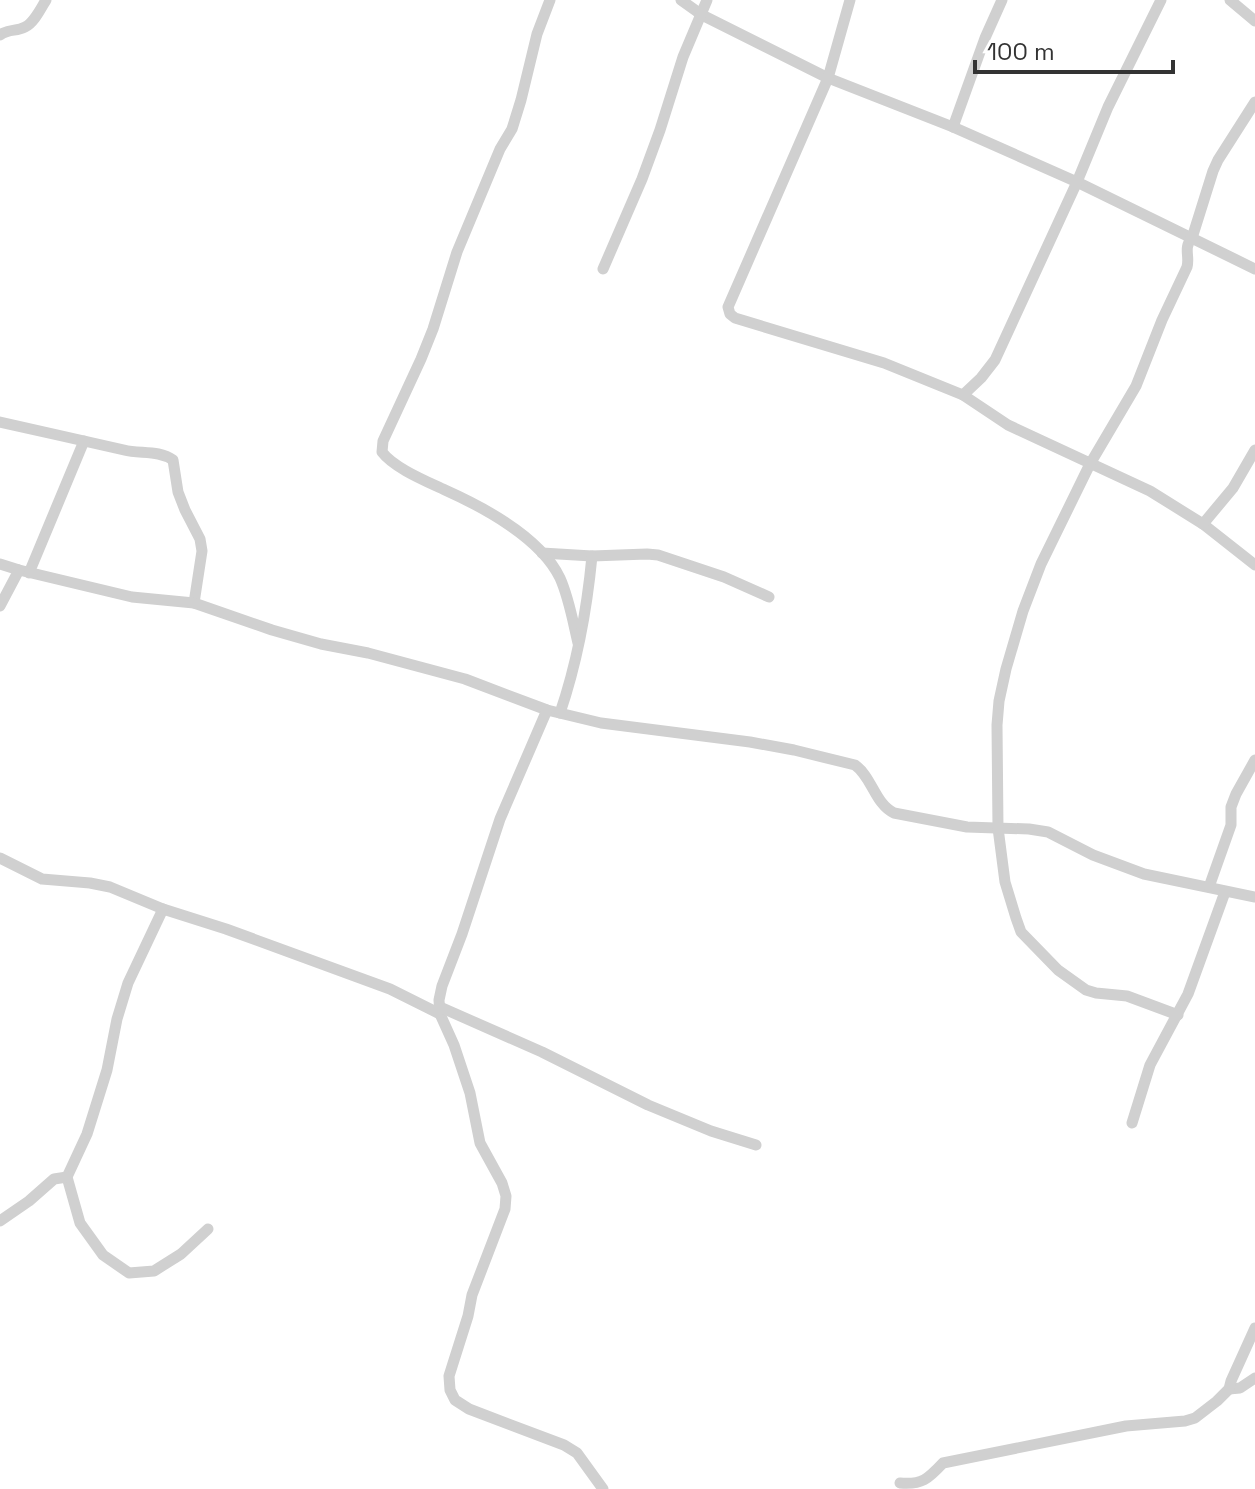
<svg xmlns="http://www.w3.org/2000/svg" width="1255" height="1489" font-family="'Space Grotesk',sans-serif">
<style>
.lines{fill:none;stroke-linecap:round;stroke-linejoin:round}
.minor{stroke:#d0d0d0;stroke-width:11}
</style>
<rect width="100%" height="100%" fill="#fff"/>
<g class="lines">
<!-- minor -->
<g class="minor">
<path d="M 550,0 L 537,34 L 521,100 L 512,129 L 500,149 L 457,252 L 433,329 L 421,359 L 383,441 L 382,452 C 394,468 426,481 445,490 C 483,507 541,538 560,578 C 569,598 573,622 578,643"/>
<polyline points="681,0 702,15 828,78 953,127 1077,182 1255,269"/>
<polyline points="850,0 828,78 728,307 730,314 735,318 884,363 963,395 1008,425 1150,491 1203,524 1255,565"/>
<polyline points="1230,0 1255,21"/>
<path d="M 0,35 C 10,28 16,32 25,27 C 34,23 41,8 46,0"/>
<polyline points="953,127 985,38 1002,0"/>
<polyline points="603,269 642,179 660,130 683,57 707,0"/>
<polyline points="963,395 981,378 995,360 1077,182 1108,107 1161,0"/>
<path d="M 0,422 C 41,431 83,441 124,450 C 140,454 159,450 173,460 L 178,492 L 185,510 L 200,539 L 202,551 L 194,603"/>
<polyline points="1203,524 1233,488 1255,450"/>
<polyline points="542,553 592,556 647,554 658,555 724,577 769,597"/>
<path d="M 0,564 L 19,570 L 132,597 L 194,603 L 272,630 L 321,644 L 368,653 L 465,679 L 547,710 L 601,723 L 750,742 L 794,750 L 855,765 C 872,777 875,804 894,813 L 967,827 L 1029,829 L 1048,832 L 1093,855 L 1144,874 L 1255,897"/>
<polyline points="29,573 84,441"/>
<polyline points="0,606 19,570"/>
<polyline points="547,710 500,819 462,934 442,986 439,1000 440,1014 454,1045 470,1093 480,1143 502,1183 506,1196 505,1209 472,1295 468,1316 449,1376 450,1390 455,1400 469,1409 564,1445 577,1453 603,1489"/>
<path d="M 560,713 C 577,663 587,609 592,556"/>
<polyline points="0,858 42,879 90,883 110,887 163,909 226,929 390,989 440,1014"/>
<polyline points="1209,887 1231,825 1231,807 1236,794 1255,760"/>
<polyline points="163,909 128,983 117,1019 107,1070 87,1134 67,1177 80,1223 103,1255 129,1273 154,1271 181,1254 208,1229"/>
<polyline points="440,1007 542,1052 648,1105 711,1131 756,1145"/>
<path d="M 1178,1015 L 1127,996 L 1096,993 L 1086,990 L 1058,970 L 1021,932 L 1016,918 L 1005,882 L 998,828 L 997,725 L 999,701 L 1006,669 L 1023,611 L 1041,564 L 1090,464 L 1136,386 L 1162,320 L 1187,267 C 1190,256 1183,248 1192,238 L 1213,171 L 1218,160 L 1255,102"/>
<polyline points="1132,1123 1150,1065 1188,994 1225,892"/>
<polyline points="0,1221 29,1201 54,1179 67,1177"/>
<polyline points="1229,1389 1240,1388 1255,1378"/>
<path d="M 900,1483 C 922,1485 928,1479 943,1463 L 1126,1426 L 1185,1421 L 1195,1418 L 1217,1401 L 1229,1389 L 1231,1381 L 1255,1328"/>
</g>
</g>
<!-- scale -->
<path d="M975 60v12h198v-12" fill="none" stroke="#333333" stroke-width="4"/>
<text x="987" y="60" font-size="24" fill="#333333" stroke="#ffffff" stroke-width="6" paint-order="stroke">100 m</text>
</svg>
